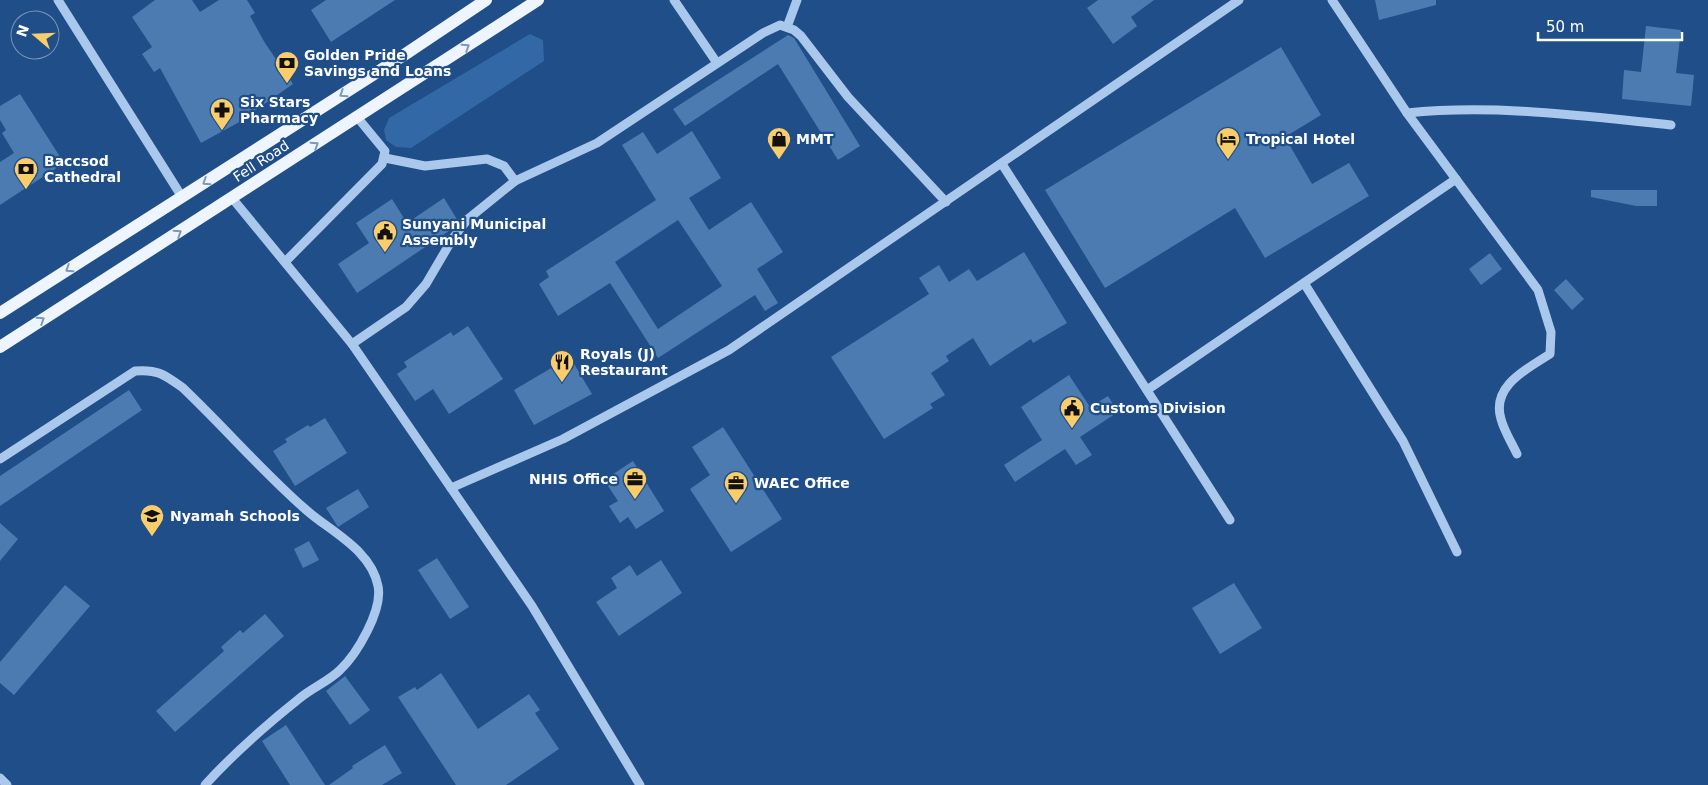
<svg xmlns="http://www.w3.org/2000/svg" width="1708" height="785" font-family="'DejaVu Sans',sans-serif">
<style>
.green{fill:#3368a6}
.building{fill:#4c7bb2;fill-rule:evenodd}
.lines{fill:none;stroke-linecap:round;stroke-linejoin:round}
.minor{stroke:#aac8eb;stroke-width:9}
.major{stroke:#eef5fe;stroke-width:12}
.oneway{stroke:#7c99bd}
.labels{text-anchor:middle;stroke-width:4.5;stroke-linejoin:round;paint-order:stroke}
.poi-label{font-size:14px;font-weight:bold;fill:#fff;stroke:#1f4e88;text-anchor:start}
.street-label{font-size:14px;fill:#fff;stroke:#1f4e88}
</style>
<rect width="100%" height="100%" fill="#1f4e88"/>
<!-- green -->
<polygon class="green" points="530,34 543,40 544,61 411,148 396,147 386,140 384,130 389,118"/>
<!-- building -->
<g class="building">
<polygon points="155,0 192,0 200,12 219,0 247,0 255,13 250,16 265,43 293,84 253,112 254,114 201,143 160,68 154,72 142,54 152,47 132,17"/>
<polygon points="326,0 395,0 331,42 311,10"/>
<polygon points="1098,0 1154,0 1131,17 1137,26 1113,44 1087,8"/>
<polygon points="1375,0 1436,0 1436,5 1379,20"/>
<polygon points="1646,26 1681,30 1676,73 1694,75 1691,106 1622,99 1624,70 1641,72"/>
<polygon points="788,35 794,38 860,146 838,160 778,64 685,126 673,109"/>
<polygon points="1281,47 1321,115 1285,137 1312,184 1349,163 1369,196 1265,258 1235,208 1105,288 1045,190"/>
<polygon points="20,94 64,163 0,205 0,162 14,153 2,133 6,130 0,120 0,106"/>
<path d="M 692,131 L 721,178 L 689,198 L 709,230 L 751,202 L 783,252 L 757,269 L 778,303 L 765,311 L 755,295 L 658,358 L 610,283 L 558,316 L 539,284 L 549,277 L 546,271 L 656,200 L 622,145 L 643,132 L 657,154 ZM 678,220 L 722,286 L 658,329 L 615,262 Z"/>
<polygon points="1591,190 1657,190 1657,206 1636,206 1591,197"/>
<polygon points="444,198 458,221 452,229 357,293 338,264 369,243 356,223 392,199 407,223"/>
<polygon points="1024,252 1067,323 1033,343 1031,339 990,366 973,338 946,356 949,361 931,373 945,395 930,404 933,408 884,439 831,357 929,294 919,278 939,265 949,282 969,269 977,281"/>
<polygon points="1490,253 1502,269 1481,285 1469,269"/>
<polygon points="1566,279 1584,299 1572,310 1554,290"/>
<polygon points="468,326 503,379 449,414 433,389 415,401 397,374 407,367 404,362 451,332 453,336"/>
<polygon points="570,357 592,394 534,425 514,390"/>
<polygon points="1069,375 1090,407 1108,396 1118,412 1080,437 1092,455 1076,465 1065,449 1015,482 1004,465 1042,440 1021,407"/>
<polygon points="129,390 142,410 0,506 0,476"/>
<polygon points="325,418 347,453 295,486 273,451 287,442 285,439 308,425 310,427"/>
<polygon points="723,427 782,519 731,552 690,489 710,475 692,447"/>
<polygon points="633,461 664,511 636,529 628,517 620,523 609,506 618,501 604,480"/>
<polygon points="358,489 369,507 338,527 326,508"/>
<polygon points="0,523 18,539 0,561"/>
<polygon points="309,541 319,560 303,568 294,549"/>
<polygon points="437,558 469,607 450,619 418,570"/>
<polygon points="661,560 682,593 619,636 596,602 617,588 611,578 630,565 637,576"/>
<polygon points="1234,583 1262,628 1220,654 1192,608"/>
<polygon points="65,585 90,606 14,695 0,683 0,662"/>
<polygon points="265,614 284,636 175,732 156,711 224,651 221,647 240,630 243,633"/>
<polygon points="441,673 478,729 529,694 540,710 535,713 559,749 506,785 456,785 398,697 415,687 417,690"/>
<polygon points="345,676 370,710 350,725 326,691"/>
<polygon points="286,725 325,785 290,785 262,741"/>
<polygon points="385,745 402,773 382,785 329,785 353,768 352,766"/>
</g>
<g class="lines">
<!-- minor -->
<g class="minor">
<polyline points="58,0 182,197"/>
<polyline points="674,0 717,63"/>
<path d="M 1332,0 L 1407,113 L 1538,290 L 1551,332 L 1550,354 C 1527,369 1491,386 1501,419 C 1504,431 1512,443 1517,454"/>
<polyline points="787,27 797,0"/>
<path d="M 1407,113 C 1495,104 1583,116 1671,125"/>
<polyline points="385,158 425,166 487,159 504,166 515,181"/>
<polyline points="1002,164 1230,520"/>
<polyline points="232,198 352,344 451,488 532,606 640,785"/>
<polyline points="285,262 382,164 385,151 357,117"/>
<polyline points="1304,283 1403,441 1457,552"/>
<polyline points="352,344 406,307 426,284 453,238 468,219 515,181 597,143 763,33 780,25 794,30 801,36 848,97 946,202"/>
<polyline points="1147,390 1456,179"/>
<path d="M 0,459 L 135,371 C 158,369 165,375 183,388 C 224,427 262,471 304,508 C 329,531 371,549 378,586 C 383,610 357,654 340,670 C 329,681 312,688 300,698 C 266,725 234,753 205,785"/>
<polyline points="451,488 563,439 729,350 1239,0"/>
<polyline points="0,778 7,785"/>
</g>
<!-- major -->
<g class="major">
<polyline points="0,313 404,55 486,0"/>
<polyline points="0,347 538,0"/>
</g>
</g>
<!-- one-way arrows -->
<defs><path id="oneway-chevron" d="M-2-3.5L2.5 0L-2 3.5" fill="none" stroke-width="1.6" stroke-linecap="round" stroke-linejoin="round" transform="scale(1.25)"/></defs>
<g class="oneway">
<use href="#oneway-chevron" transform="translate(466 47) rotate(-33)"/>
<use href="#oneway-chevron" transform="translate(343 94) rotate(147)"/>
<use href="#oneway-chevron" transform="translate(315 145) rotate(-33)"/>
<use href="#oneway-chevron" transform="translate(206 182) rotate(147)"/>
<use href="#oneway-chevron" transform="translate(178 233) rotate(-33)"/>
<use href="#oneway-chevron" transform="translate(69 269) rotate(147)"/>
<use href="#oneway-chevron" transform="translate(41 320) rotate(-33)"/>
</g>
<!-- icons -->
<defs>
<g id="bank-pin" transform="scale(1.25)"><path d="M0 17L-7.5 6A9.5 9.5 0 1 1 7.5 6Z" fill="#f9ce6a" stroke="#1f4e88"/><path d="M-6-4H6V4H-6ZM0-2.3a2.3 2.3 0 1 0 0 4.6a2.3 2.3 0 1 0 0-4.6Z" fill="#111"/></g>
<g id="pharmacy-pin" transform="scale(1.25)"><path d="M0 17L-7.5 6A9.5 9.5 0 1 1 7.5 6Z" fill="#f9ce6a" stroke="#1f4e88"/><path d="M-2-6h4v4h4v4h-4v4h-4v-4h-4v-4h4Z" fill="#111"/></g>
<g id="shop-pin" transform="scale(1.25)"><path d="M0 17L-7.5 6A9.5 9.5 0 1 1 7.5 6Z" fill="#f9ce6a" stroke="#1f4e88"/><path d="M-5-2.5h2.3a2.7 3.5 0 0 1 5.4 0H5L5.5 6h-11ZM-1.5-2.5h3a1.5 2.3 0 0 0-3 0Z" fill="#111"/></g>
<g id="hotel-pin" transform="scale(1.25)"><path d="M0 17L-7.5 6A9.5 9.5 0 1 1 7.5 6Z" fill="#f9ce6a" stroke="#1f4e88"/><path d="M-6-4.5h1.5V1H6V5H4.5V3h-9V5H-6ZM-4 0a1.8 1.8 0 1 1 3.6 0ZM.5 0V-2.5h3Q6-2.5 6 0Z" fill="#111"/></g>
<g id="civic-pin" transform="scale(1.25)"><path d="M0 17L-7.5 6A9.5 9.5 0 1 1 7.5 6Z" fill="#f9ce6a" stroke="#1f4e88"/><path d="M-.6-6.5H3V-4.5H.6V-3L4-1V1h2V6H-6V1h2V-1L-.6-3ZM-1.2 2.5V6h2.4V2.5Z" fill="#111"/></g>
<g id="restaurant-pin" transform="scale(1.25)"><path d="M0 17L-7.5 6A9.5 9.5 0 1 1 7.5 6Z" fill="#f9ce6a" stroke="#1f4e88"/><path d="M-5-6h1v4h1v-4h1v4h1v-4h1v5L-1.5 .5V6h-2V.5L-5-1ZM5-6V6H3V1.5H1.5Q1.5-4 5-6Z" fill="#111"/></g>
<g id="office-pin" transform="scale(1.25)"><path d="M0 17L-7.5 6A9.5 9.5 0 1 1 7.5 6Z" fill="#f9ce6a" stroke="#1f4e88"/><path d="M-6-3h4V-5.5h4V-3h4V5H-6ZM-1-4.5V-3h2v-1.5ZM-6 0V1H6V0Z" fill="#111"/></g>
<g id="school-pin" transform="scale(1.25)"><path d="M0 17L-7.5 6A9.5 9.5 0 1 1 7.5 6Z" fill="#f9ce6a" stroke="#1f4e88"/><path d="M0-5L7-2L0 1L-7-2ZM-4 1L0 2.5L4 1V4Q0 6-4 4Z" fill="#111"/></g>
</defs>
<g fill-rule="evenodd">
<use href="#bank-pin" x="287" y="63"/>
<use href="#pharmacy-pin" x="222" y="110"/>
<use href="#shop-pin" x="779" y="139"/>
<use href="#hotel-pin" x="1228" y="139"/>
<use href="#bank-pin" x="26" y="169"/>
<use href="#civic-pin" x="385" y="232"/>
<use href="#restaurant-pin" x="562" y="362"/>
<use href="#civic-pin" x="1072" y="408"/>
<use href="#office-pin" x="635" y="479"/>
<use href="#office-pin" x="736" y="483"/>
<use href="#school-pin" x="152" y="516"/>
</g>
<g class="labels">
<!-- poi labels -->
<g class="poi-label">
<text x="304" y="60">Golden Pride<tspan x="304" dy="16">Savings and Loans</tspan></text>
<text x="240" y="107">Six Stars<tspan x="240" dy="16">Pharmacy</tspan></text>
<text x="796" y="144">MMT</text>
<text x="1246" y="144">Tropical Hotel</text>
<text x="44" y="166">Baccsod<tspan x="44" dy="16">Cathedral</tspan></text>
<text x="402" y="229">Sunyani Municipal<tspan x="402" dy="16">Assembly</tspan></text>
<text x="580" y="359">Royals (J)<tspan x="580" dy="16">Restaurant</tspan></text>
<text x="1090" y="413">Customs Division</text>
<text x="618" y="484" text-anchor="end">NHIS Office</text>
<text x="754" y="488">WAEC Office</text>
<text x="170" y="521">Nyamah Schools</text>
</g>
<!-- street labels -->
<g class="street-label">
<text transform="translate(261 161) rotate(-33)" y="5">Fell Road</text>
</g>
</g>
<!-- north arrow -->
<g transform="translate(35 35) rotate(289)"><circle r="24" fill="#1f4e88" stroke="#7995b8"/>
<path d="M0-4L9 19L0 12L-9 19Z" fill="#f9ce6a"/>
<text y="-8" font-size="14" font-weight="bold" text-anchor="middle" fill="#ffffff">N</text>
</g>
<!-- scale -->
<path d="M1538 32v8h144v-8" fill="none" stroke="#ffffff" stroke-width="2.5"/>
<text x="1546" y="32" font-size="15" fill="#ffffff" stroke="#1f4e88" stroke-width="4" paint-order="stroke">50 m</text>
</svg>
